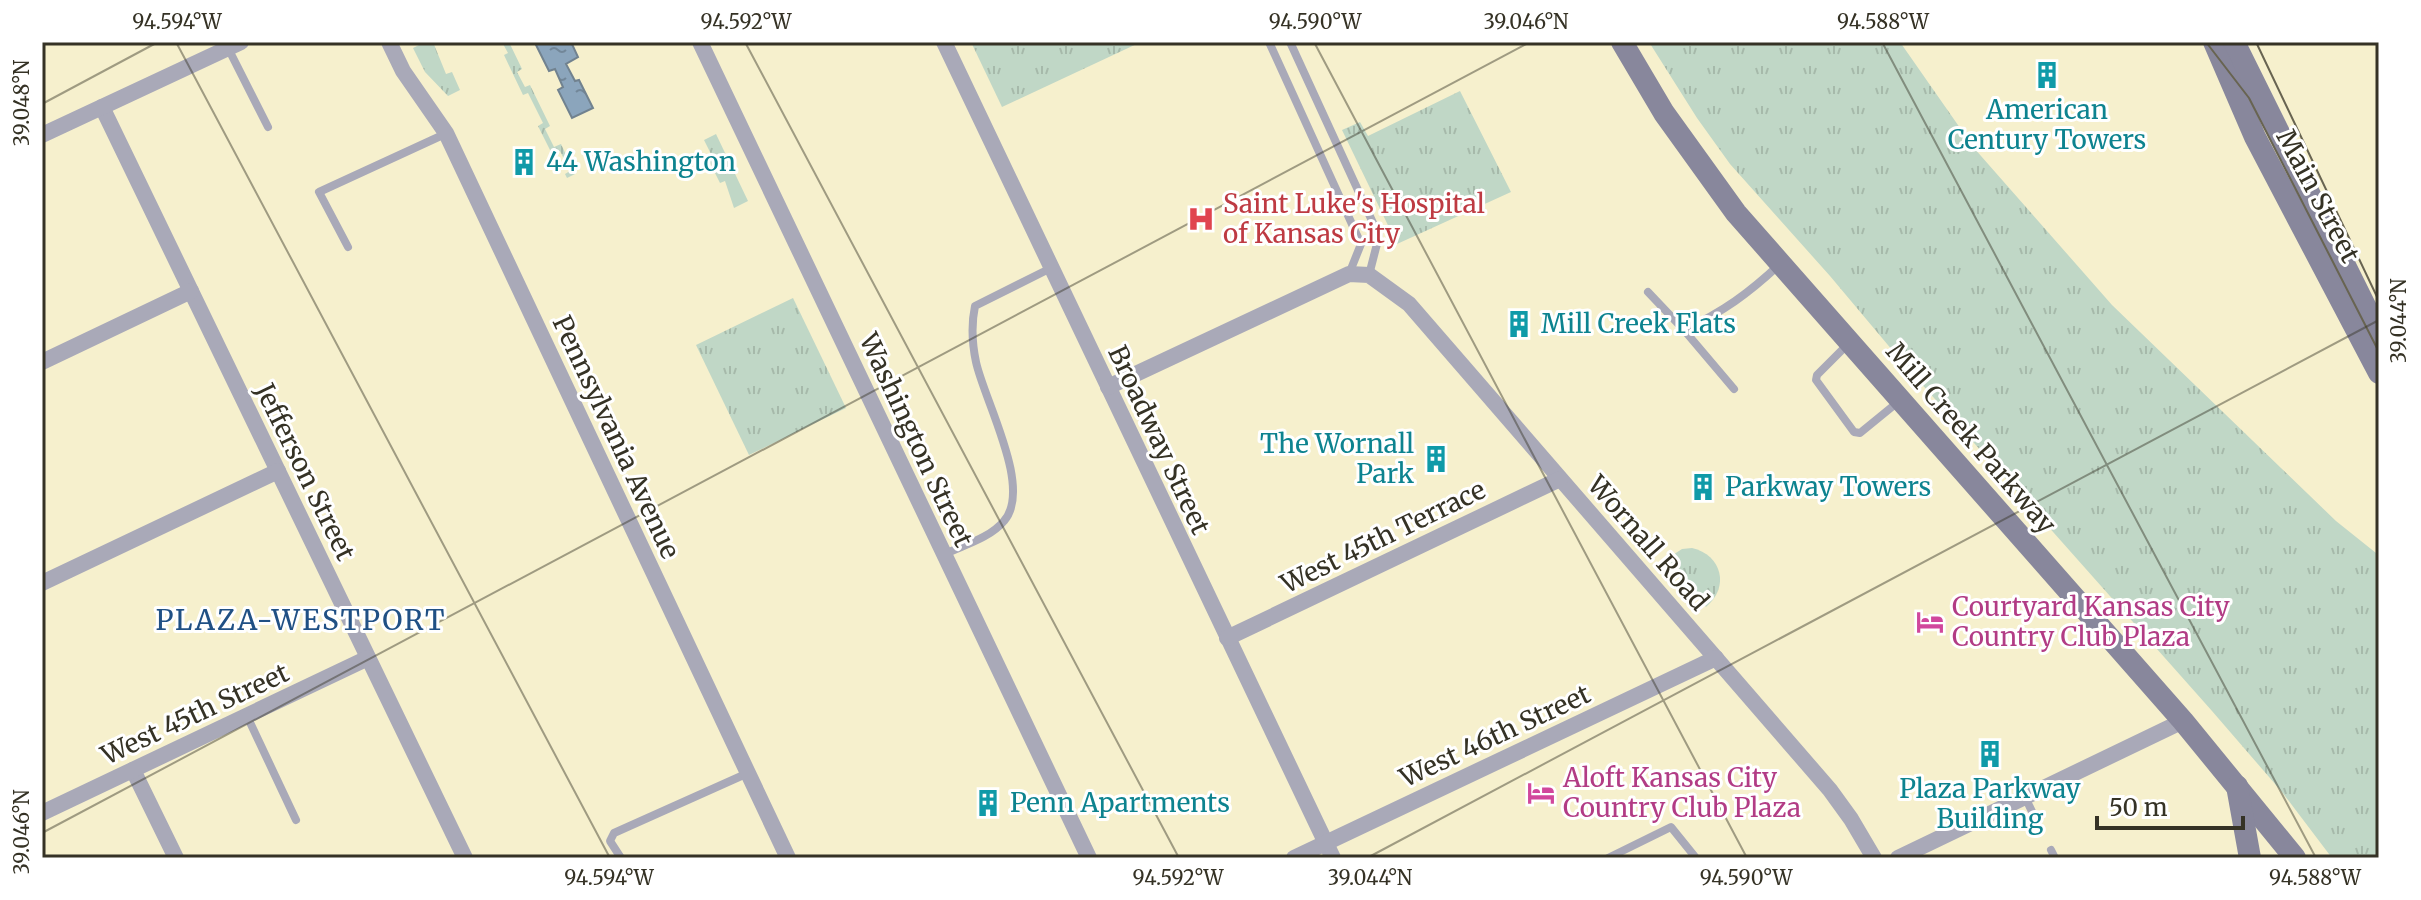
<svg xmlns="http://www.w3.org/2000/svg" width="2421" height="900" font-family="Merriweather,serif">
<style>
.grass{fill:url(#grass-tufts)}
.water{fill:url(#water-ripples);stroke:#71828f;stroke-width:2}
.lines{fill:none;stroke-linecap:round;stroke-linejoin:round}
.service{stroke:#a9a9b8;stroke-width:8}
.minor{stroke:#a9a9b8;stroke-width:16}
.secondary{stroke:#88879c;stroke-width:22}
.tram{stroke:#686451;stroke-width:2}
.ticks{fill:none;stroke:#353225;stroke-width:2;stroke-opacity:0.45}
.labels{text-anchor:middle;stroke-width:6;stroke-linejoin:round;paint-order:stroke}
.culture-label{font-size:26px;fill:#0d838f;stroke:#fff;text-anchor:start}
.street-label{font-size:26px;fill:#353225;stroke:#fff}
.health-label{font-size:26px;fill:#be3a42;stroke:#fff;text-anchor:start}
.hotel-label{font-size:26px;fill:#b23c85;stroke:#fff;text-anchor:start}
.neighbourhood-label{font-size:28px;letter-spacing:2px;fill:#205084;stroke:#fff}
.neatline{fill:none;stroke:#353225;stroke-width:3}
.ticks-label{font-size:20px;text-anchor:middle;fill:#353225}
</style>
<defs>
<pattern id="grass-tufts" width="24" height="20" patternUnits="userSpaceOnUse" patternTransform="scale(2)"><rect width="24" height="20" fill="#c0d7c6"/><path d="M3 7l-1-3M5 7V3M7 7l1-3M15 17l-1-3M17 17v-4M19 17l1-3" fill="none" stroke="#a6b9aa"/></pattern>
<pattern id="water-ripples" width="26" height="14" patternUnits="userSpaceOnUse" patternTransform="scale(2)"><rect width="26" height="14" fill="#8ba5bc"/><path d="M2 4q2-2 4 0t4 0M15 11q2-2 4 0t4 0" fill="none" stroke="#728799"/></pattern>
</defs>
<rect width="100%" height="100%" fill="#f6f0cd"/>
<!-- grass -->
<g class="grass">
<polygon points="425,42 433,42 446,74 452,72 460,90 448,96 425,72 413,48"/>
<polygon points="502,42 509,42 522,69 517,72 525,87 530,85 550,126 545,129 554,147 561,144 575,174 567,178 565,174 570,171 560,151 552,154 538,126 543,123 528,93 523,95 504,55 508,53"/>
<polygon points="971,42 1141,42 1002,107"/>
<polygon points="1649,42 1900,42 1974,148 2112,305 2336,521 2376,553 2379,546 2379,858 2332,858 2282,792 2212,711 1903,363 1830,276 1730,164 1697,118"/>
<polygon points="1460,91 1511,192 1397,244 1342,130 1360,122 1368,136"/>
<polygon points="716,134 748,201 734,208 725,181 720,183 708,159 712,156 704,140"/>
<polygon points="793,298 846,408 749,455 696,345"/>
<path d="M 1692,548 C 1722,555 1730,587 1706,607 L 1665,560 L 1682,549 Z"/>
</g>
<!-- water -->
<polygon class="water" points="571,42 578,57 566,64 575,81 579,80 593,108 572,118 558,90 563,87 555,69 549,71 535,43"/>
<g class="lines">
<!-- service -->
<g class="service">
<polyline points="1269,42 1361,244 1349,274"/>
<polyline points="1290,42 1379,236 1369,275"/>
<polyline points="228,48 268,127"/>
<polyline points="348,247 319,192 445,134"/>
<path d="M 1648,292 L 1684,330 C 1723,312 1749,293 1780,264"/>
<polyline points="1684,330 1734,389"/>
<polyline points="1849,343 1817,375 1816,380 1854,432 1860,433 1898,402"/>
<path d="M 945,554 C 964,545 990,538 1004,521 C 1033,488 984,400 976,362 C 972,343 971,325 975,306 L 1051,268"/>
<polyline points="247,716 296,820"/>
<polyline points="2025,797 2038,824"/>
<polyline points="2051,850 2055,858"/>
<polyline points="621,858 610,841 614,833 748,773"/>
<polyline points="1608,858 1671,827 1696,858"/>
</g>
<!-- minor -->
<g class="minor">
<polyline points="389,42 403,71 446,133 788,858"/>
<polyline points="700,42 1089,858"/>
<polyline points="944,42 1333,858"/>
<polyline points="102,107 465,858"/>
<polyline points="42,135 241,42"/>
<polyline points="42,362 191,291"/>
<polyline points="1108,387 1349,274 1369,275 1409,304 1830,790 1851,819 1874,858"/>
<polyline points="42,583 278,471"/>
<polyline points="1227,638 1560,479"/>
<polyline points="133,770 176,858"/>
<polyline points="42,813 368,658"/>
<polyline points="1294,858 1716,658"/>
<polyline points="1898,858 2183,721"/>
</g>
<!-- secondary -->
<g class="secondary">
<polyline points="1622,42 1664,113 1736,213 2183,721 2295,858"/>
<polyline points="2214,42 2255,137 2379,373"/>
<polyline points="2234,42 2379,334"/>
<polyline points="2237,786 2250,858"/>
</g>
<!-- tram -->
<g class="tram">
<polyline points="2206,42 2249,98 2379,352"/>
<polyline points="2256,42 2379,301"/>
</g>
</g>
<!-- ticks -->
<path class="ticks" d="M 176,42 L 610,858M 745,42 L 1179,858M 1314,42 L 1747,858M 1882,42 L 2316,858M 42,104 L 158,42M 42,833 L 1530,42M 1367,858 L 2379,320"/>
<!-- icons -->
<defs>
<g id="building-bare" transform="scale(2.16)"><path d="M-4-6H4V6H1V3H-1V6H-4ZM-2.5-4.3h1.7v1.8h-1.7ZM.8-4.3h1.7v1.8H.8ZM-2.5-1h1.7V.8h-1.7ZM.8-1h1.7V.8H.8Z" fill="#0f9aa8" stroke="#fff" stroke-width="2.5" paint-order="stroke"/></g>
<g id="hospital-bare" transform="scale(2.16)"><path d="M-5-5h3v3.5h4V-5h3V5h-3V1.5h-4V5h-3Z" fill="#e0444e" stroke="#fff" stroke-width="2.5" paint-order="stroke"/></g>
<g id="hotel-bare" transform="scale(2.16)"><path d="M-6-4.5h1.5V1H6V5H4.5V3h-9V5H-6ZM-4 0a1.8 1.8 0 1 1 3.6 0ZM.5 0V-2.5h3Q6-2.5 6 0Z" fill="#d1479c" stroke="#fff" stroke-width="2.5" paint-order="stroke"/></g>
</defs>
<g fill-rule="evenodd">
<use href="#building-bare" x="2047" y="75"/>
<use href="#building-bare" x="524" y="162"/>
<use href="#hospital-bare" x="1201" y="219"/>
<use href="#building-bare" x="1519" y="324"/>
<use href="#building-bare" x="1436" y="459"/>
<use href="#building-bare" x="1703" y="487"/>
<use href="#hotel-bare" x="1930" y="622"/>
<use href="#building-bare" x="1990" y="754"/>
<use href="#hotel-bare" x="1541" y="793"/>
<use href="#building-bare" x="988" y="803"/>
</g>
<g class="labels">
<!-- culture labels -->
<g class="culture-label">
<text x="2047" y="119" text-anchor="middle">American<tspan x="2047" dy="30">Century Towers</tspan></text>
<text x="546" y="171">44 Washington</text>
<text x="1541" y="333">Mill Creek Flats</text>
<text x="1414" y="453" text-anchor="end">The Wornall<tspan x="1414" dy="30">Park</tspan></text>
<text x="1725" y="496">Parkway Towers</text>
<text x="1990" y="798" text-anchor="middle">Plaza Parkway<tspan x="1990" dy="30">Building</tspan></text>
<text x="1010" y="812">Penn Apartments</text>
</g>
<!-- street labels -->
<g class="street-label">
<text transform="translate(2318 196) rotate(62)" y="9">Main Street</text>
<text transform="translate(616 437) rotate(65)" y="9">Pennsylvania Avenue</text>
<text transform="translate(1971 438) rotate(49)" y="9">Mill Creek Parkway</text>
<text transform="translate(916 440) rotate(65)" y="9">Washington Street</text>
<text transform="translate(1159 440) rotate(65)" y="9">Broadway Street</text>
<text transform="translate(305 472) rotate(64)" y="9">Jefferson Street</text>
<text transform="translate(1383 537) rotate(-26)" y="9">West 45th Terrace</text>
<text transform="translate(1648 543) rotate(49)" y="9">Wornall Road</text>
<text transform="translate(195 714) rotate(-25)" y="9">West 45th Street</text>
<text transform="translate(1495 736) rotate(-25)" y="9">West 46th Street</text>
</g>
<!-- health labels -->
<g class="health-label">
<text x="1223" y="213">Saint Luke's Hospital<tspan x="1223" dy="30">of Kansas City</tspan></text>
</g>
<!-- hotel labels -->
<g class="hotel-label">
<text x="1952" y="616">Courtyard Kansas City<tspan x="1952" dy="30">Country Club Plaza</tspan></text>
<text x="1563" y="787">Aloft Kansas City<tspan x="1563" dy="30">Country Club Plaza</tspan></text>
</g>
<!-- neighbourhood labels -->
<g class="neighbourhood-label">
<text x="301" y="630">PLAZA-WESTPORT</text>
</g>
</g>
<!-- border -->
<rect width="2421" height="900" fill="none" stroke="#ffffff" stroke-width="88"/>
<!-- scale -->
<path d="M2097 816v12h146v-12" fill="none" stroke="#353225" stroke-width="4"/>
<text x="2109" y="816" font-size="24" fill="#353225" stroke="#ffffff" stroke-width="6" paint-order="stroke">50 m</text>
<rect x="44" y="44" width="2333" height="812" class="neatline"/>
<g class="ticks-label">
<text x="177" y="29">94.594°W</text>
<text x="746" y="29">94.592°W</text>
<text x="1315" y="29">94.590°W</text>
<text x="1526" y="29">39.046°N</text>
<text x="1883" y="29">94.588°W</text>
<text transform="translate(22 103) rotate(-90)" y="7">39.048°N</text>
<text transform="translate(2399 321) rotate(-90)" y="7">39.044°N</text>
<text transform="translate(22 832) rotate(-90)" y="7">39.046°N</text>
<text x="609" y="885">94.594°W</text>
<text x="1178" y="885">94.592°W</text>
<text x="1370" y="885">39.044°N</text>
<text x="1746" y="885">94.590°W</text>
<text x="2315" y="885">94.588°W</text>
</g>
</svg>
